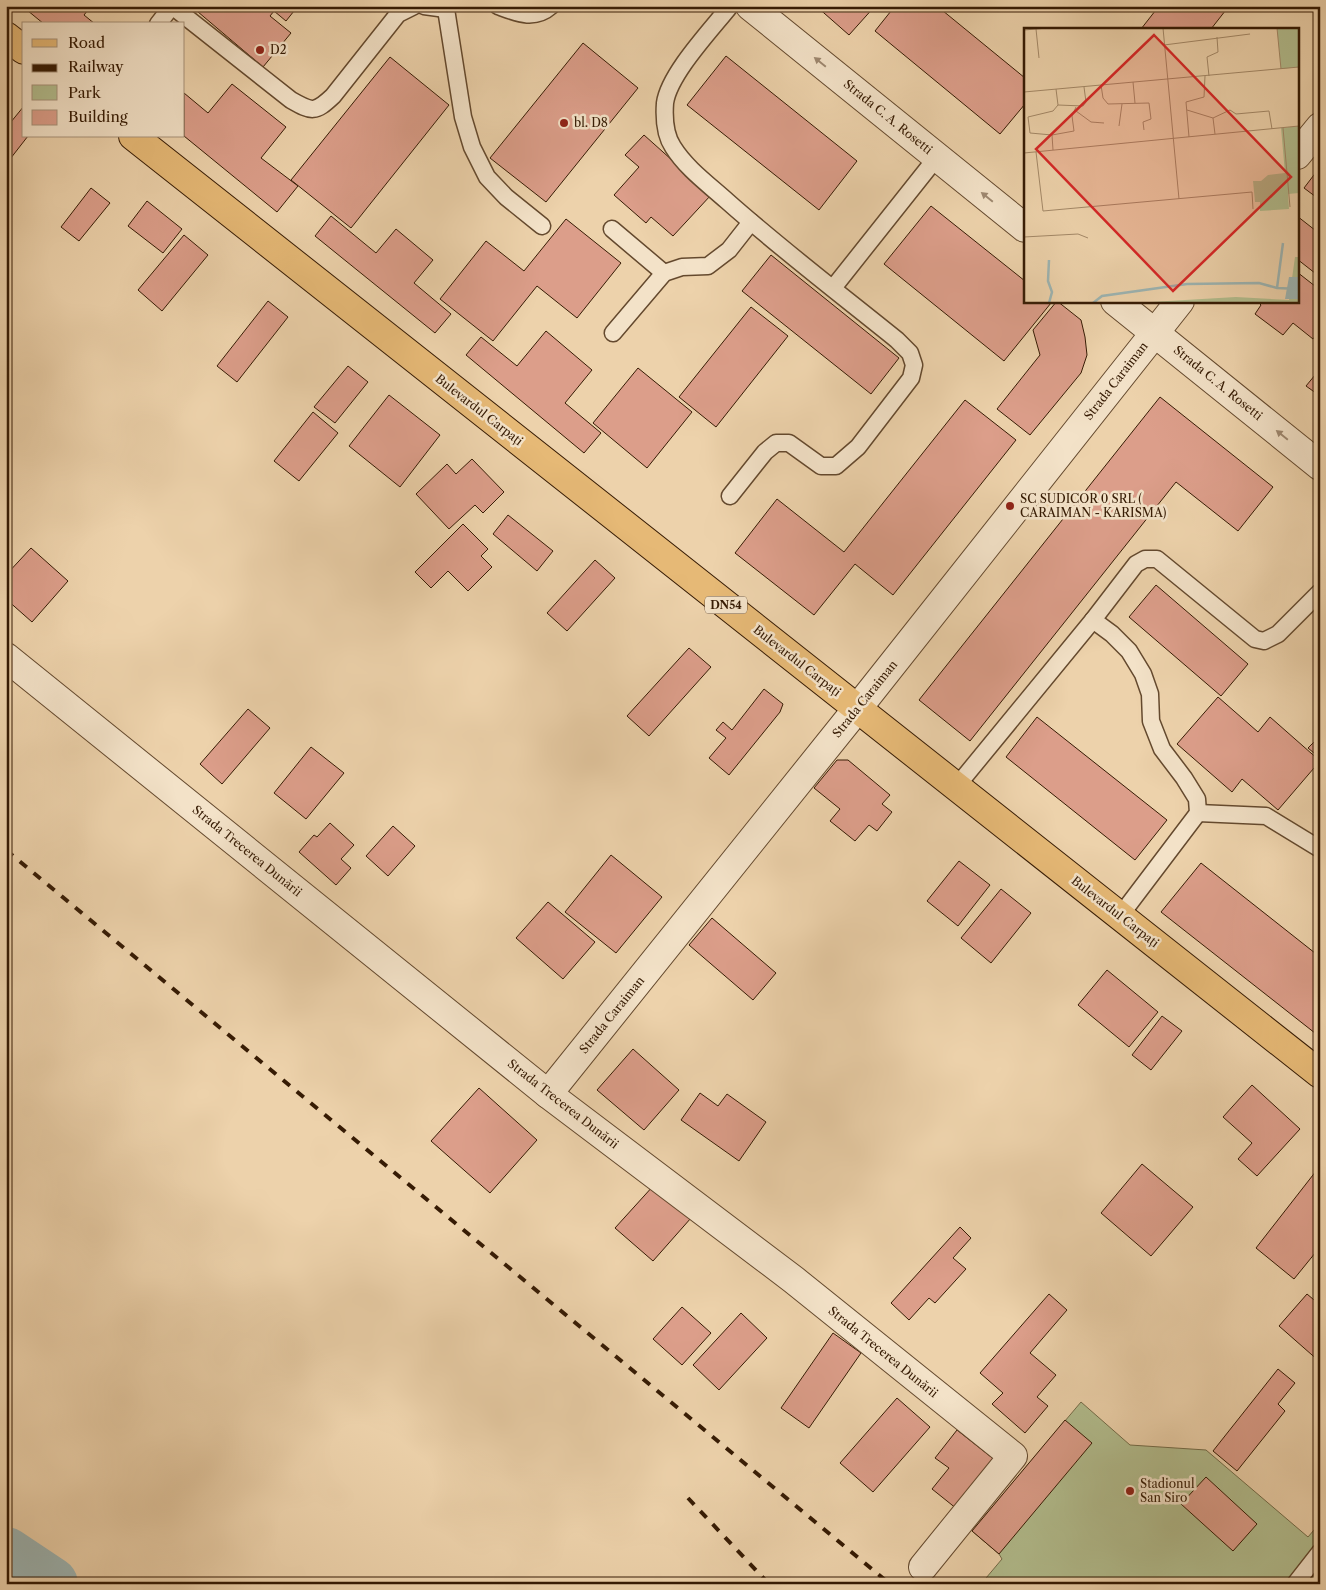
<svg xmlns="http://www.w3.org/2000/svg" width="1326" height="1590" font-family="'Libre Caslon Text',serif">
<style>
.green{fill:#b2bd8e;stroke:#746c49}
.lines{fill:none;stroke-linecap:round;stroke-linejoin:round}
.river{stroke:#9db5b3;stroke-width:54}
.building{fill:#dc9e8a;stroke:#361b04}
.lane-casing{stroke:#64492e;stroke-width:19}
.street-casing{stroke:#64492e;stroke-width:30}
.primary-casing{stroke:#361b04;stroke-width:30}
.lane{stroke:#f3e2c8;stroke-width:16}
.street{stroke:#f3e2c8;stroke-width:28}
.primary{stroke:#e6b976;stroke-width:28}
.rail{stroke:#361b04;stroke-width:4;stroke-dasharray:9 9;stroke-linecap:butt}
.oneway{fill:#9e8870}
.poi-dot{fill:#8f2418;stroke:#f3e2c8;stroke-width:2}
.labels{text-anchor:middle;stroke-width:5;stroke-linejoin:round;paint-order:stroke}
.shield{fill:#f3e2c8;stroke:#6f573f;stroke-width:1}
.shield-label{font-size:11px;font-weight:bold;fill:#361b04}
.poi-label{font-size:12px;fill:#361b04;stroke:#f3e2c8;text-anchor:start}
.street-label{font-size:12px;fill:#361b04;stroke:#f3e2c8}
.inset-river{fill:none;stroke:#9db5b3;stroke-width:2.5}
.inset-road{fill:none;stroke:#a48968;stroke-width:1}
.view{fill:#d62828;fill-opacity:0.15;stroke:#d62828;stroke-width:2.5}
.inset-edge{fill:none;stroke:#361b04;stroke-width:2.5}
</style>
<rect width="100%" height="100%" fill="#edd2ab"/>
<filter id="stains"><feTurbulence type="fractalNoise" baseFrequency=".004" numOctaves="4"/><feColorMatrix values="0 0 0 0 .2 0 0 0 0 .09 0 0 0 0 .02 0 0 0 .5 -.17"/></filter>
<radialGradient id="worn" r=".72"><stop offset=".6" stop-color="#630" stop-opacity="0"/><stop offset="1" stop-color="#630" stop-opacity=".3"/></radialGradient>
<!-- green -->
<polygon class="green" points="1081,1402 1130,1445 1206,1450 1308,1537 1320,1523 1320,1584 981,1584 1002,1559 999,1554 972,1531"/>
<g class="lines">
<!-- river -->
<polyline class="river" points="6,1554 51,1584"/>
</g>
<!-- building -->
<g class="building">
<polygon points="22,6 91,6 84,15 95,24 44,24"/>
<polygon points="191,6 258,6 262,10 265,6 298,6 286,21 274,11 270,16 291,33 263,67"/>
<polygon points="816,6 875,6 849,35"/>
<polygon points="895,6 937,6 1025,78 1025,104 1000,134 875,31"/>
<polygon points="1159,6 1229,6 1211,29 1141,29"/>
<polygon points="583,43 638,88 546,202 490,158"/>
<polygon points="726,56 857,161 819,210 687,105"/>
<polygon points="390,57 449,105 351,228 291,180"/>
<polygon points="232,84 286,127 261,158 298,186 277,212 184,136 184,93 208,113"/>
<polygon points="24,106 24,136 28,136 7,163 6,128"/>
<polygon points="644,135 711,195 673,236 651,217 646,223 614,195 639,167 625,155"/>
<polygon points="1320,167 1320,200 1304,188"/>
<polygon points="91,188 110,203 79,241 61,227"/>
<polygon points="147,201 182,229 163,253 128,226"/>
<polygon points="931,206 1025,281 1025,301 1049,301 1051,303 1004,361 884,264"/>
<polygon points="331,216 376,253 396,229 433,260 414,283 451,314 435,333 315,236"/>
<polygon points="1297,216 1320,234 1320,277 1297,259"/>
<polygon points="566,219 621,263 577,318 537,286 493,341 440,299 486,241 524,271"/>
<polygon points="184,235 208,255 162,311 138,290"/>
<polygon points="771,255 899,358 871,394 742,291"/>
<polygon points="1297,272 1320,290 1320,299 1317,303 1320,305 1320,330 1313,339 1293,323 1283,335 1255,314 1261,305 1257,301 1297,301"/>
<polygon points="268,301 288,317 237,382 217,366"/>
<polygon points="1057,301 1081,320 1085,337 1087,355 1081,373 1030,435 997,409 1040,355 1033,330"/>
<polygon points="751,307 788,336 716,427 679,397"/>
<polygon points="546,331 592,370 565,403 601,433 584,453 466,355 481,337 517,366"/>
<polygon points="348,366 368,382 335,423 314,407"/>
<polygon points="638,368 692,412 647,468 593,423"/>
<polygon points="1320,369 1320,396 1306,386"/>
<polygon points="389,395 440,435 400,487 349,446"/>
<polygon points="1160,397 1273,487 1238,531 1176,482 970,741 919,700"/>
<polygon points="965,400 1016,440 893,595 855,564 814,615 735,553 777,499 844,552"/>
<polygon points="313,412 338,433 299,481 274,461"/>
<polygon points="472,459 504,492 483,513 475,505 449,529 416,494 447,464 456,474"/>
<polygon points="508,515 553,551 537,571 493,534"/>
<polygon points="463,524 488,549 481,556 492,567 468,591 448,571 431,588 415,572"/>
<polygon points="31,548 68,581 32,622 6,599 6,575"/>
<polygon points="595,560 615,578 567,631 547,613"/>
<polygon points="1156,585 1248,664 1221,696 1129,617"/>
<polygon points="689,648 711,667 649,736 627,716"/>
<polygon points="764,689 783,704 780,712 729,775 709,758 726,738 716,730 723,722 732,730"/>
<polygon points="1218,697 1258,732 1270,717 1320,761 1278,810 1242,779 1232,792 1177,744"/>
<polygon points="248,709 270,728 222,784 200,764"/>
<polygon points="1037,717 1167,820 1135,860 1006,757"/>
<polygon points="1320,736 1320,758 1308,748"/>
<polygon points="311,747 344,773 306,819 274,793"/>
<polygon points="837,760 848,760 890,795 882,804 892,812 877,831 869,825 855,841 830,821 840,809 814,788"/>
<polygon points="330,823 354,845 341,859 351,868 336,885 299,852 314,835 317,837"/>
<polygon points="393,826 415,846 388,876 366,856"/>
<polygon points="611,855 662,897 616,953 565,912"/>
<polygon points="959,861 990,885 958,926 927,901"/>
<polygon points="1201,863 1320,957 1320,1037 1161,912"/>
<polygon points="1001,889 1031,913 991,963 961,938"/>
<polygon points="548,902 595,942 563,979 516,938"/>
<polygon points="712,918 776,973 753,1000 689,945"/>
<polygon points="1107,970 1158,1012 1129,1047 1078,1005"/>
<polygon points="1162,1016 1182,1031 1151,1070 1132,1055"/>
<polygon points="633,1049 679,1090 644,1130 597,1090"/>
<polygon points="1252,1085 1300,1129 1257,1176 1238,1159 1252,1143 1223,1117"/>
<polygon points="479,1088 537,1140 490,1193 431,1141"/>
<polygon points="700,1093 718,1106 727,1094 766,1122 739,1161 681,1120"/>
<polygon points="1142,1164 1193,1207 1151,1256 1101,1213"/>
<polygon points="1320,1166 1320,1247 1294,1279 1256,1248"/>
<polygon points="654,1185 691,1218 653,1261 615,1228"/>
<polygon points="960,1227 971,1238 953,1258 966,1269 935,1303 929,1298 909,1320 891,1303"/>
<polygon points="1049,1294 1067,1310 1030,1353 1056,1375 1037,1397 1048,1406 1025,1433 992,1404 1003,1393 980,1373"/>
<polygon points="1307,1294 1320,1305 1320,1362 1279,1326"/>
<polygon points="682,1307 711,1333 682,1365 653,1339"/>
<polygon points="741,1313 767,1338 719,1390 693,1365"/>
<polygon points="833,1333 861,1353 809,1428 781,1408"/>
<polygon points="1278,1369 1295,1383 1278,1404 1285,1411 1237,1471 1213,1451"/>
<polygon points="897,1398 930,1427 873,1492 840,1463"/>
<polygon points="1065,1420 1092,1443 999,1554 972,1531"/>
<polygon points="957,1430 1000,1464 962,1513 932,1489 949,1468 935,1458"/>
<polygon points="1206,1477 1257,1524 1233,1551 1181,1504"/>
</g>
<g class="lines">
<!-- lane casing -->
<g class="lane-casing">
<g id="lane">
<path d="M 172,6 L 291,100 C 312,112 315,113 333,96 L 398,14 L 414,6"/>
<polyline points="424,6 446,9 448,6"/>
<path d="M 498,6 C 517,13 534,21 551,6"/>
<polyline points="446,9 463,117 472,147 487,177 506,197 542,226"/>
<polyline points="158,24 172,6"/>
<polyline points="612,229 664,273"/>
<polyline points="833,288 937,157"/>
<polyline points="613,333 664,273 682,267 708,266 729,250 751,222"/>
<path d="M 730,496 L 765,452 L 776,443 L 789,443 L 821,466 L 836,466 L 858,447 L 911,378 L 914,365 L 910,353 L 897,340 C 840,294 781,249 727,201 C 708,184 686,168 673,147 C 665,135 664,117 665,103 C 669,74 711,30 730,6"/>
<polyline points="1093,620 1112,634 1129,651 1143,674 1150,694 1151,721 1162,749 1184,778 1197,799 1198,813 1120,916"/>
<polyline points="956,787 1093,620 1136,564 1145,559 1157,559 1255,639 1264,641 1278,634 1320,592"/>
<polyline points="1198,813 1266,816 1320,849"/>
<polyline points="1295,1584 1320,1552"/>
</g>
</g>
<!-- street casing -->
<g class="street-casing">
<g id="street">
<polyline points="750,6 1025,228"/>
<polyline points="1297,155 1320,127"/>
<polyline points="1115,301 1320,466"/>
<polyline points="6,657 548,1094 794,1280 1013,1456 923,1567"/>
<polyline points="548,1094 857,709 1180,301"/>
</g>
</g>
<!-- primary casing -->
<g class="primary-casing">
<g id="primary">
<polyline points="6,36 24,50"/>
<polyline points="133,136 1320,1074"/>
</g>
</g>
<!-- lane -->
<use href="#lane" class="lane"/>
<!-- street -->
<use href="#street" class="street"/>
<!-- primary -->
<use href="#primary" class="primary"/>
<!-- rail -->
<g class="rail">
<polyline points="6,850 890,1584"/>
<polyline points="688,1498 769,1584"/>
</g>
</g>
<!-- one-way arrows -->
<defs><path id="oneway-solid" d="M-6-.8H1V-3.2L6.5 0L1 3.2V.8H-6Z" transform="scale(1.25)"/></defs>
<g class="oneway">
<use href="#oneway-solid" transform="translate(820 62) rotate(-141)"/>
<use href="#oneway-solid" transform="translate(987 197) rotate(-141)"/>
<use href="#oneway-solid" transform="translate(1282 435) rotate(-141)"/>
</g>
<!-- markers -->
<g class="poi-dot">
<circle cx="260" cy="50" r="5"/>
<circle cx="564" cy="123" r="5"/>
<circle cx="1010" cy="506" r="5"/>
<circle cx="1130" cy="1491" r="5"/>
</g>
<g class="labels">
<!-- shield labels -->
<rect class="shield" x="705" y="596.5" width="42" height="17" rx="4"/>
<g class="shield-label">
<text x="726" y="609">DN54</text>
</g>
<!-- poi labels -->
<g class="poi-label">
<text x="270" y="54">D2</text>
<text x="574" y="127">bl. D8</text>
<text x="1020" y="503">SC SUDICOR 0 SRL (<tspan x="1020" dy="14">CARAIMAN - KARISMA)</tspan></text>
<text x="1140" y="1488">Stadionul<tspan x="1140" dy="14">San Siro</tspan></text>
</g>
<!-- street labels -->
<g class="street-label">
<text transform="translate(888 117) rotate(39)" y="4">Strada C. A. Rosetti</text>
<text transform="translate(1116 381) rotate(-52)" y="4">Strada Caraiman</text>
<text transform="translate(1218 383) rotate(39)" y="4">Strada C. A. Rosetti</text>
<text transform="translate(479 410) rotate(38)" y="4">Bulevardul Carpați</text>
<text transform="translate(797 661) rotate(38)" y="4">Bulevardul Carpați</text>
<text transform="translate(865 699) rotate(-51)" y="4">Strada Caraiman</text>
<text transform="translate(247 851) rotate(39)" y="4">Strada Trecerea Dunării</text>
<text transform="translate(1115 912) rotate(38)" y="4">Bulevardul Carpați</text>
<text transform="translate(612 1015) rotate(-51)" y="4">Strada Caraiman</text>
<text transform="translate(563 1104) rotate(38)" y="4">Strada Trecerea Dunării</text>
<text transform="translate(883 1352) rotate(39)" y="4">Strada Trecerea Dunării</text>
</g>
</g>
<!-- overview -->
<g transform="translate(1024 28)">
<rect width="275" height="275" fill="#edd2ab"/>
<path d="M 253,0 L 275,0 L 275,39 L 257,41 ZM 275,98 L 275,165 L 264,166 L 265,181 L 236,183 L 236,174 L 231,174 L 229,153 L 237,153 L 244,147 L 261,145 L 257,100 ZM 271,229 L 275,229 L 275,275 L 110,275 L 212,269 L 265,272 Z" fill="#b2bd8e"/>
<path d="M 265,249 L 275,249 L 275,271 L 261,271 Z" fill="#9db5b3"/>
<path class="inset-river" d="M 253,260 L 259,215M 25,275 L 28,264 L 24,253 L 25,232M 69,275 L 78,268 L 163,256 L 235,255 L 253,260 L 275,261"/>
<path class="inset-road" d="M 139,0 L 155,171M 253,0 L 257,41M 12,1 L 15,30M 0,2 L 24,0M 140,17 L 226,6M 185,48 L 183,29 L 194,24 L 193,9M 109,54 L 111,75M 77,57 L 79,70 L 84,76 L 125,75 L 127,91 L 119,94 L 120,102M 0,64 L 275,39M 34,77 L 59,78 L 62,74 L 60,59M 163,82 L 189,90 L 191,106M 52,83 L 67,94 L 80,95M 189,90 L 206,82 L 212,86 L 245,83 L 248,101M 95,98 L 98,76M 259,100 L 266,179M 28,107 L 6,105 L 4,89 L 29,83 L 34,77 L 32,61M 165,109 L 162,74 L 180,69 L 181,48M 29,122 L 28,107 L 50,103 L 48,88 L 52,79M 12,124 L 19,183 L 228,164 L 229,181M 0,125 L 275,98M 0,209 L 54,206 L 64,210"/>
<path class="view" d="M 130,7 L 267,149 L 149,263 L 12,121 Z"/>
<rect width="275" height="275" class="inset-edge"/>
</g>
<!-- margin -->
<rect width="1326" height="1590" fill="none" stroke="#edd2ab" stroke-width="25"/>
<rect x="8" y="8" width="1311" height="1575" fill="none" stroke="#361b04" stroke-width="2.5"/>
<rect x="12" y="12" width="1301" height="1565" fill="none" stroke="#361b04"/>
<!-- legend -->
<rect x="22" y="22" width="162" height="115" fill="#f3e2c8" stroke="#a7927a"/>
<rect x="32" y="39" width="25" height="8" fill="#e6b976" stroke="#a7927a"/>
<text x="68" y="48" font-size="15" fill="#361b04">Road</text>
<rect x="32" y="64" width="25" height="8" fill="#361b04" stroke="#a7927a"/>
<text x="68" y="72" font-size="15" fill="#361b04">Railway</text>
<rect x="32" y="85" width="25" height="15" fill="#b2bd8e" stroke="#a7927a"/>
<text x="68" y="98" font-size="15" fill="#361b04">Park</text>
<rect x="32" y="110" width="25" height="15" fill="#dc9e8a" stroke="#a7927a"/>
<text x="68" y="122" font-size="15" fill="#361b04">Building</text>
<rect width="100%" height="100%" filter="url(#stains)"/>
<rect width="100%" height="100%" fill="url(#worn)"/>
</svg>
